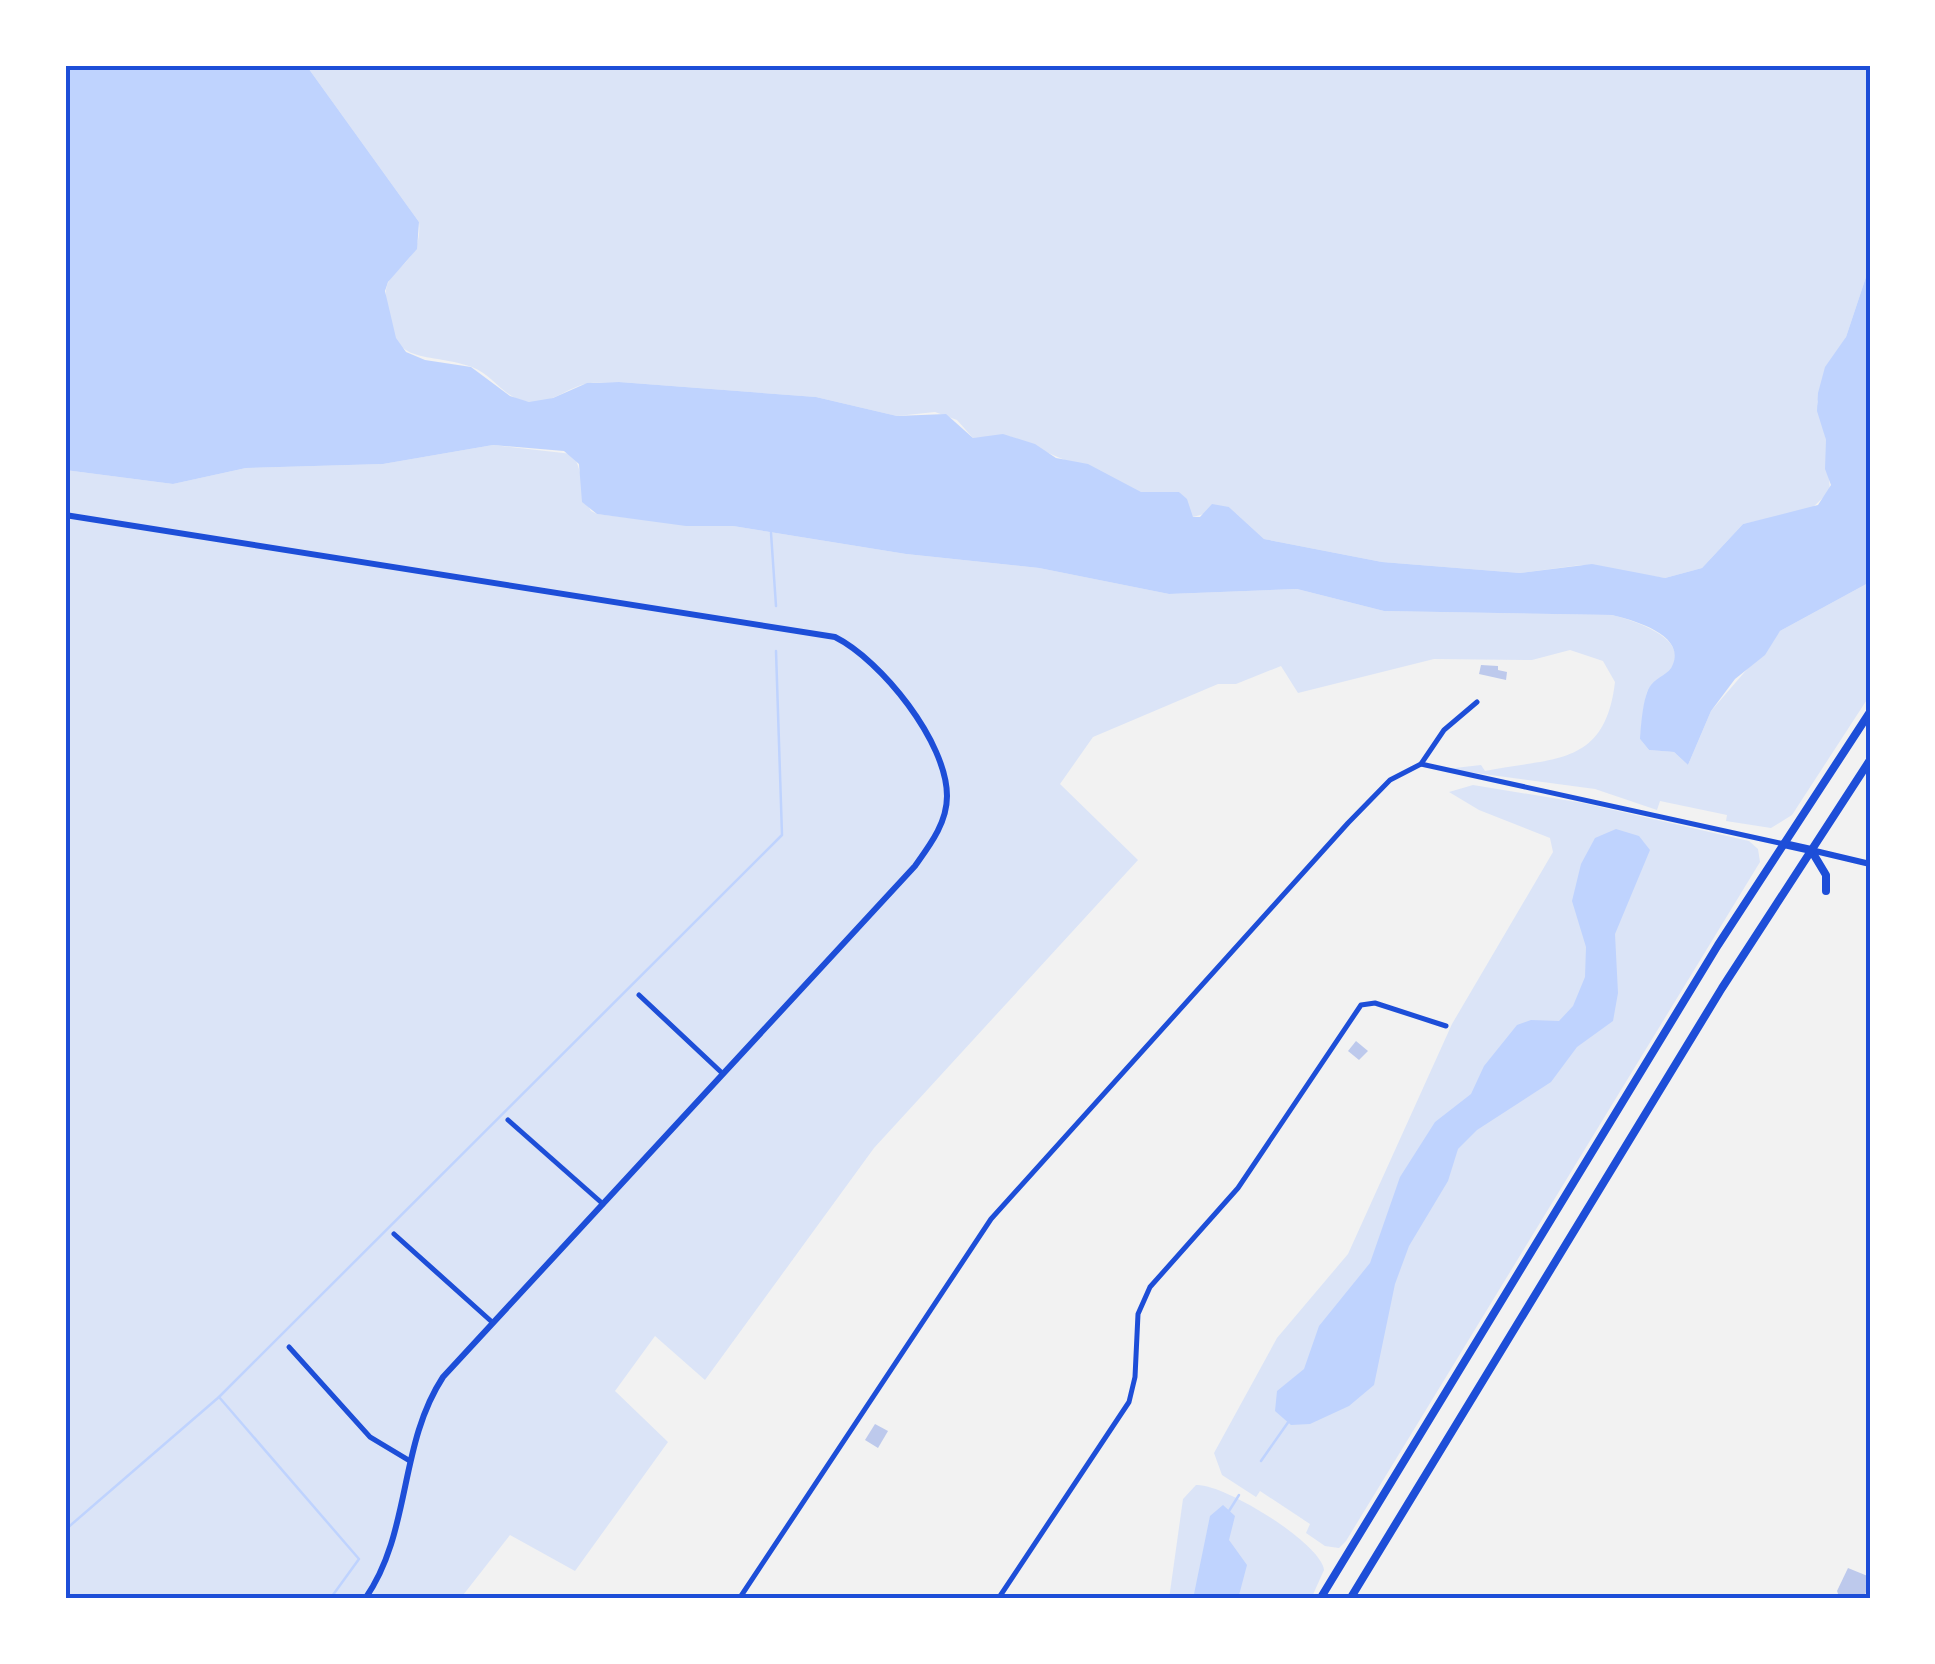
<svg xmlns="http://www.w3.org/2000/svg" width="1935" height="1664" font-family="'Source Sans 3',sans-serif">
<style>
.green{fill:#dbe4f7}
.water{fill:#bfd3fe}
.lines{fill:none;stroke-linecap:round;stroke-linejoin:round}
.stream{stroke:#bfd3fe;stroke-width:2.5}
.building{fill:#bdc9ec}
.minor{stroke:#1d4ed8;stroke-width:5}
.tertiary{stroke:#1d4ed8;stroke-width:6}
.primary{stroke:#1d4ed8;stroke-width:8}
.neatline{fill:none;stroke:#1d4ed8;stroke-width:4}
</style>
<rect width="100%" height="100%" fill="#f2f2f2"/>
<!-- green -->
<g class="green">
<path d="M 306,65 L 1870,65 L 1870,265 L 1846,337 L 1817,402 L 1826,440 L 1830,491 L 1811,509 L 1743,524 L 1702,568 L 1665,578 L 1581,565 L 1520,573 L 1382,562 L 1264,539 L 1229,507 L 1193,517 L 1179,492 L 1141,493 L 1009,436 L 973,438 L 957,420 L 935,412 L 897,416 L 816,397 L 619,382 C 607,382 593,381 581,385 C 564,391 550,403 531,402 C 505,401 494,375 472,367 C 423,350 387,370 386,294 C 385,267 423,266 419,222 Z"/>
<path d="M 493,445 L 572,454 C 584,471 580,492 591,511 L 597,514 L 699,526 L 733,526 L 906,554 L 1039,568 L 1169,594 L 1297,589 L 1384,611 L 1612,615 C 1632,620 1695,639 1669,671 C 1663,679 1651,681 1647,692 C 1643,706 1642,724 1640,739 L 1649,750 L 1674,752 L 1688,765 L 1711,711 L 1780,631 L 1870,582 L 1870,695 L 1792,815 L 1771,828 L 1726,821 L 1727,815 L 1660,801 L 1657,810 L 1595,789 L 1446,769 L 1481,765 L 1485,771 C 1554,757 1605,767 1615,682 L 1603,661 L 1570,650 L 1532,660 L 1434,659 L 1298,693 L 1281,666 L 1236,684 L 1218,684 L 1093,737 L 1060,784 L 1138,860 L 874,1148 L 705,1380 L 655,1336 L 615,1391 L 668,1442 L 575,1571 L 510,1535 L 460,1599 L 65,1599 L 65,470 L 173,484 L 246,468 L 383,464 Z"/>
<polygon points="1473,785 1583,803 1749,841 1758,849 1760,862 1346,1541 1339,1548 1325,1546 1306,1533 1310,1524 1260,1491 1256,1497 1222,1475 1214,1453 1277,1338 1348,1254 1452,1024 1553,852 1550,838 1479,810 1449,792"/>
<path d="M 1196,1485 C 1223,1483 1321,1543 1324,1570 L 1311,1599 L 1169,1599 L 1183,1499 Z"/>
</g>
<!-- water -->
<g class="water">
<path d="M 65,65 L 306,65 L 419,222 L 417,249 L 388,282 L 385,291 L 396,338 L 406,352 L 425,360 L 471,367 L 510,396 L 529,402 L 553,398 L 587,383 L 619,382 L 816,397 L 897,416 L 946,414 L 973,438 L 1003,434 L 1035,444 L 1056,458 L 1088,464 L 1141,492 L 1179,492 L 1187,499 L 1193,517 L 1200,517 L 1212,504 L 1229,507 L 1264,539 L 1382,562 L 1520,573 L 1592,564 L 1665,578 L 1702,568 L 1743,524 L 1818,505 L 1831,485 L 1825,469 L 1826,440 L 1817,411 L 1818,393 L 1825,367 L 1846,337 L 1870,265 L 1870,582 L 1780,631 L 1765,655 L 1735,679 L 1711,711 L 1688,765 L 1674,752 L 1649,750 L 1640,739 C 1641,726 1643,694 1651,685 C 1658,676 1669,675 1673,664 C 1685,634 1632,620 1612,615 L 1384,611 L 1297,589 L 1169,594 L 1039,568 L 906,554 L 733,526 L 686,526 L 597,514 L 582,502 L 579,464 L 564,451 L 493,445 L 383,464 L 246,468 L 173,484 L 65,470 Z"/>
<polygon points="1616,829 1639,836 1650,850 1615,934 1618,993 1613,1021 1577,1047 1551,1082 1477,1130 1458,1149 1448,1181 1409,1246 1395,1284 1374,1385 1349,1406 1310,1424 1291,1425 1275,1411 1277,1391 1304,1369 1319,1326 1370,1263 1400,1177 1435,1122 1471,1094 1484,1066 1517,1025 1531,1020 1559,1021 1573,1006 1585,977 1586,947 1572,901 1581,864 1595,838"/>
<polygon points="1223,1505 1235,1516 1229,1540 1247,1565 1238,1599 1193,1599 1210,1516"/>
</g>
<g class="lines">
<!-- stream -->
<g class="stream">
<polyline points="771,533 776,606"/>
<polyline points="219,1397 359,1559 330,1599"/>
<polyline points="1261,1461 1289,1421"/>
<polyline points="1229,1511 1239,1495"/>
<polyline points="65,1530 219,1397 782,835 776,651"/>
</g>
</g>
<!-- building -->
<g class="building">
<polygon points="1481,665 1498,666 1498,670 1507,672 1506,680 1479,674"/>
<polygon points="1356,1041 1368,1051 1359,1060 1348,1051"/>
<polygon points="875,1424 888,1431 878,1448 865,1440"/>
<polygon points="1848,1568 1870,1577 1864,1599 1840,1599 1837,1591"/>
</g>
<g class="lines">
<!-- minor -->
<g class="minor">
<polyline points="1421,764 1784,844"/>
<polyline points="639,995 721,1072"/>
<polyline points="508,1120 603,1204"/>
<polyline points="394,1234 492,1322"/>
<polyline points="289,1347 370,1437 410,1461"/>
<polyline points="739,1599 991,1219 1348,823 1390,780 1421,764 1444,730 1477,702"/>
<polyline points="998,1599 1129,1402 1135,1377 1138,1314 1150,1287 1238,1188 1361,1005 1375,1003 1446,1026"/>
</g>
<!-- tertiary -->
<g class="tertiary">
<path d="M 65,515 L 835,637 C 881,660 947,742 947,796 C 947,823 930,845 915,866 L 443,1377 C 398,1446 412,1531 365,1599"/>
<polyline points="1811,850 1870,864"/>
</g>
<!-- primary -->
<g class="primary">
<polyline points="1784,844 1811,850 1826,875 1826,891"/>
<polyline points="1320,1599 1718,945 1870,712"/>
<polyline points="1350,1599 1722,988 1870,760"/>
</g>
</g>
<!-- border -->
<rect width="1935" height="1664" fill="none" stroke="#ffffff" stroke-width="135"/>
<rect x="68" y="68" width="1800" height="1528" class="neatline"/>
</svg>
